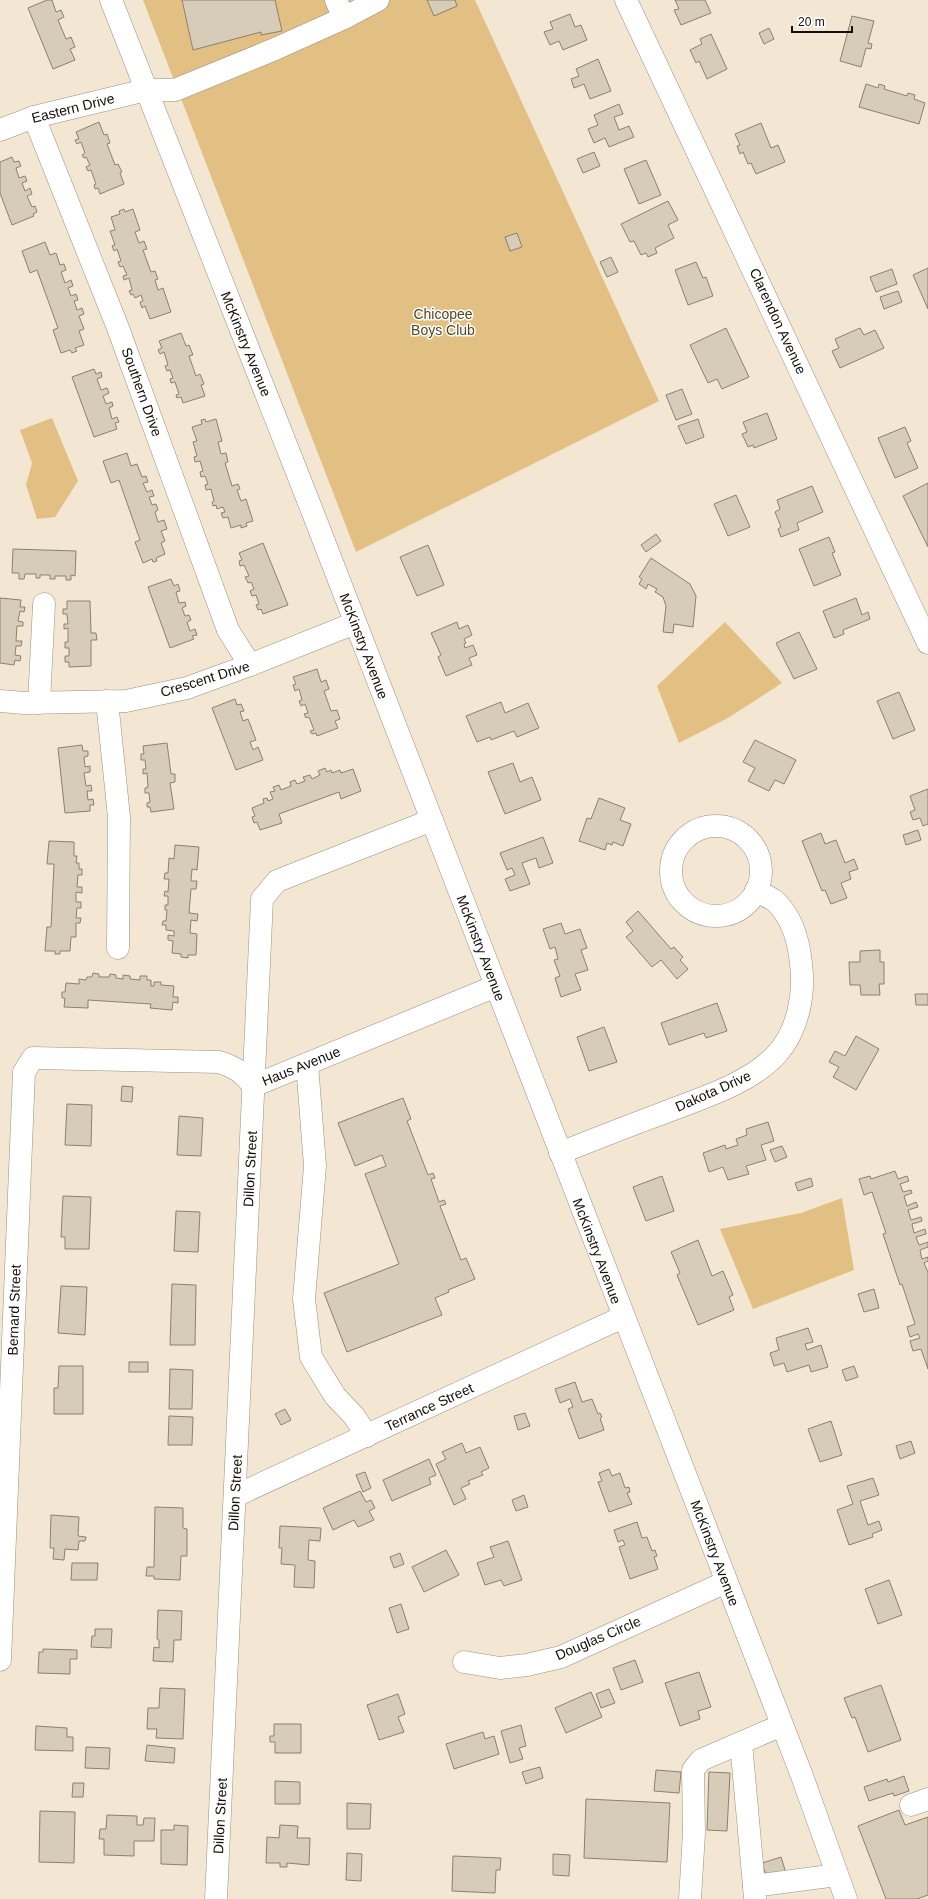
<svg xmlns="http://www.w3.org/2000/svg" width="928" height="1899" font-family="Helvetica,sans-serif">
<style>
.green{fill:#e2c083}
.building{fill:#d7ccb8;stroke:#8b816f}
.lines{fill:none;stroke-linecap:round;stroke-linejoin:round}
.minor-casing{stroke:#9b907e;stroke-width:23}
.minor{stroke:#fff;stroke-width:22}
.labels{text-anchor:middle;stroke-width:3;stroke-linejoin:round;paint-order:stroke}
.street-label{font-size:14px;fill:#120e08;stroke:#fff}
.park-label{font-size:14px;fill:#574420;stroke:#fff}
</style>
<rect width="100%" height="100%" fill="#f3e7d3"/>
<!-- green -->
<g class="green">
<polygon points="143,0 475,0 659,401 356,552"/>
<polygon points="52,418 78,481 55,517 37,519 26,485 32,463 20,430"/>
<polygon points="725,622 782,683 728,718 679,743 657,686"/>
<polygon points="842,1198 854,1270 753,1309 720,1229 801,1213"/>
</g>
<!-- building -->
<g class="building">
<polygon points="47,0 52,0 56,12 61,10 64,17 58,20 66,39 71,37 75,47 70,49 75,60 53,69 28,8"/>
<polygon points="182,0 275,0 282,31 261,35 261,32 193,50"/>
<polygon points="427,0 455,0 457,6 434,16"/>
<polygon points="675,0 705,0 711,13 681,25 674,10 679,9"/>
<polygon points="570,14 575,27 581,25 587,40 563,50 559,41 550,45 544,32 553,29 550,22"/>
<polygon points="852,16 874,21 868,43 872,44 871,49 866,48 861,67 840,61"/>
<polygon points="769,28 774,39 764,44 759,33"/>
<polygon points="711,34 727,69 707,79 699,61 696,63 690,50 702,44 700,39"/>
<polygon points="598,59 611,91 590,99 584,84 574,88 571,79 579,76 576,69"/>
<polygon points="866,84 878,88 879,84 885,86 884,89 907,96 908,93 915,95 914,99 925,103 919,124 859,107"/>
<polygon points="619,104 623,114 614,117 619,130 629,126 634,137 609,147 605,138 594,143 588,129 598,125 594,115"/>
<polygon points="99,122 104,135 107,134 110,143 107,144 115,165 118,164 122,172 120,173 124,184 100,194 98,188 95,189 94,185 96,184 91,170 88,171 86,167 90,165 86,157 84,158 82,155 85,153 81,142 77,144 75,140 79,139 76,132"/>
<polygon points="761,123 771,148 778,145 785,162 756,174 751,163 748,164 743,152 740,154 737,146 740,145 735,134"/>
<polygon points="594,152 600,166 583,173 577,159"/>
<polygon points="12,157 14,162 19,161 21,166 16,168 19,178 25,176 27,181 22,183 25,191 30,188 32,194 27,196 32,207 35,206 37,212 33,214 34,216 12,225 0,193 0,162"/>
<polygon points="646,160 661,195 639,204 624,169"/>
<polygon points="668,201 678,220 668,225 674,238 655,248 657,253 648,257 646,253 641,255 634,241 630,242 621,224"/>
<polygon points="124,209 125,212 133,209 140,230 135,232 139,243 144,241 147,249 143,250 151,272 155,271 158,279 155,280 158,290 163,288 171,312 150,319 145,306 142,308 140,302 143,301 141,295 135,298 133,294 131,295 129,291 132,290 129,278 124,280 123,276 127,275 123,266 120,267 118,262 121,261 117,249 114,251 112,246 115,245 110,231 115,230 111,217 120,214 119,211"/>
<polygon points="517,233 522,247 510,251 505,237"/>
<polygon points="45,242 50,255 56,253 60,265 64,264 66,270 61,272 65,283 71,280 73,286 68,288 71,296 76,294 78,300 74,301 77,310 82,308 84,314 79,316 84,329 79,331 84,345 75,348 77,351 72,353 70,350 61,353 53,330 58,328 37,270 30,273 22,251"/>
<polygon points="611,257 618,272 607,277 600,262"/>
<polygon points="696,262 703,278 706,277 713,296 688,305 675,270"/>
<polygon points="928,268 928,309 913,275"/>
<polygon points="892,269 897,284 876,292 870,277"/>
<polygon points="898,291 902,302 884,309 880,297"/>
<polygon points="726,328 749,377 722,389 717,379 708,383 690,345"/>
<polygon points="860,328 864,335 875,330 884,348 840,368 832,351 839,348 835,339"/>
<polygon points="181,333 186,346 189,345 193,355 189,356 196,376 200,374 204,384 201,385 205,396 183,403 181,397 177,398 176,395 179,394 175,382 171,383 170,379 173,378 170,370 167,371 165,366 168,365 164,352 160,354 158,350 162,348 159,341"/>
<polygon points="94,369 96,374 101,372 102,377 97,379 101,390 107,388 109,393 103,396 106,404 112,402 113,406 109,408 112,419 117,417 119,422 115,423 117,429 94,437 72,377"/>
<polygon points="682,389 692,414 676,420 666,395"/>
<polygon points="767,413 777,439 754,448 753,445 748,447 742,434 747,432 743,422"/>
<polygon points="205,419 206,422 216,419 222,441 218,442 221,454 226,453 228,462 225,463 232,486 238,484 240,489 237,490 241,501 246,499 253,521 246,523 247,526 241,528 241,525 231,528 228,517 223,518 221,513 225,512 223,507 217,509 216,505 213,506 212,502 214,501 211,489 206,490 205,485 208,484 205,476 201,477 200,472 203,471 200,461 195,462 194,457 197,456 193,442 197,441 192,427 202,424 201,420"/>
<polygon points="698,419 704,437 686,444 678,426"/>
<polygon points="905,427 911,441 907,443 918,468 895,478 878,438"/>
<polygon points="127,453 131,466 137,464 142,477 146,476 148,482 143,483 147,492 152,490 154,496 149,497 152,505 156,504 158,510 155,512 158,522 164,520 167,529 161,531 165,541 161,543 165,554 156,558 157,561 153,562 152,559 143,563 135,542 140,540 119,480 111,483 103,461"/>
<polygon points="928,483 928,547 903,496"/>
<polygon points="812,486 823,512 797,523 799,530 781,537 778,529 781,527 775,512 780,509 777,500"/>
<polygon points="736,495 750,527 728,536 714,504"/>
<polygon points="656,534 661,541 646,552 641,545"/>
<polygon points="829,537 835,552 832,553 841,575 814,586 799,549"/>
<polygon points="263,543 288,605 263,614 261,609 258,610 256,605 259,604 256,595 252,596 250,591 254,589 251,582 248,583 245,577 249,576 244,565 240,566 239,561 242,560 239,553"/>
<polygon points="428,545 444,585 417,596 400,557"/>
<polygon points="13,549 76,551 75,576 71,575 71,580 66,580 66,576 55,576 55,579 50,579 50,575 40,575 40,578 36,578 36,574 25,574 24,579 19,579 19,573 12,573"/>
<polygon points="651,558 690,584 696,596 693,627 674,624 673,633 663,632 666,606 663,597 655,592 657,589 648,584 646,589 639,584 642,579 639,577"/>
<polygon points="171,579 174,586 178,584 180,591 176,592 179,603 185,602 186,606 182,608 185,616 189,615 191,620 187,622 190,631 195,629 197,635 192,636 194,639 170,648 148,587"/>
<polygon points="0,598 21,600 20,607 25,607 24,612 20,611 18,621 23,622 23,626 17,626 16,641 22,641 21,646 16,646 15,655 21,656 20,661 15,660 14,665 0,663"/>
<polygon points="856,598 862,615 868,612 870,619 843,630 844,634 834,638 823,611"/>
<polygon points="67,601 90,601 91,633 96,633 97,640 91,640 91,666 69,667 69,662 65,662 65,656 69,656 69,648 65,648 65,642 68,642 68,628 64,629 64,624 68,624 67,614 63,614 63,609 67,609"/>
<polygon points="457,622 459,629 468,625 472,635 464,639 466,643 464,644 465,648 473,645 477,655 469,658 472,665 446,676 438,657 441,655 431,633"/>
<polygon points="799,632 817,669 794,679 776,643"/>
<polygon points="317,669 321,682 326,680 329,689 324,691 331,711 337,710 340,719 335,721 338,728 317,736 316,733 312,734 310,731 314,730 309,717 306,718 304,714 308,713 305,704 301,706 299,701 302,700 299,689 295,691 293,685 296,684 293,677"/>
<polygon points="899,692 915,730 893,739 877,701"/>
<polygon points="235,699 237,705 241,704 244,711 240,712 243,721 248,719 256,740 250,742 253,750 258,747 263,760 236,770 212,708"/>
<polygon points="501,702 505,713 528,703 539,728 517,737 514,731 491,740 490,737 477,742 466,716"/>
<polygon points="755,740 796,760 784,784 775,780 769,791 748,781 755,768 743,762"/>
<polygon points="167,743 171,774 175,774 175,782 170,783 174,809 151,812 150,807 147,807 147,803 150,802 149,793 145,793 145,788 148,787 147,773 143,774 143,769 146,769 145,760 141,760 141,754 144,754 143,746"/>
<polygon points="82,745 83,751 88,751 88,756 84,757 85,767 90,766 90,772 84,773 86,786 91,785 92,791 87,791 88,800 93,799 94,805 90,805 90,811 65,813 58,748"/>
<polygon points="513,763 520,782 532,777 541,800 505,814 488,772"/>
<polygon points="325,768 327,772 331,770 332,773 340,770 341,773 353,769 361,791 341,799 339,792 279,814 282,823 260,830 257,822 254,823 252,817 255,816 252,808 264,803 263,799 267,798 268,801 273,799 270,792 275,791 273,787 279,785 281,790 291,786 290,782 295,780 297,784 305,781 303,777 310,775 312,779 320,775 318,771"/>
<polygon points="928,789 928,824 923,826 920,818 913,820 910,812 915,810 910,796"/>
<polygon points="599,798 625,808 620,820 631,824 623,846 613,842 612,845 607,843 605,850 579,841 587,818 591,819"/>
<polygon points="918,830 921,840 906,845 903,835"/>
<polygon points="821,833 825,844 836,840 845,863 854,859 858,869 849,872 851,879 841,883 847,898 831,904 825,890 822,891 802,841"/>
<polygon points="543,837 553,863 539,868 536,858 522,863 530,884 510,891 505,879 515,875 512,868 507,870 500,853"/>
<polygon points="49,841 74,842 74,856 77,856 76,863 79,863 79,869 82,869 82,875 78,875 77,887 82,887 82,893 76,892 76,902 81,902 81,908 77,908 76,918 81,918 80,923 76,923 76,937 71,937 70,951 60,951 60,954 55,954 55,951 45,951 47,927 51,927 54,864 47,864"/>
<polygon points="175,845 199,847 197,870 192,869 191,881 197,881 196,889 191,889 189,913 198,914 197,921 191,920 190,933 197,934 196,955 188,955 188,958 181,957 181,954 172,953 173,941 168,940 168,935 174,936 174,931 166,930 166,925 162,925 163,921 166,921 167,910 165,910 165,905 168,905 168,896 164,896 165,891 168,892 169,879 164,879 165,873 168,873 169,858 174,859"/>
<polygon points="638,911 671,949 674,947 683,957 680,960 688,969 677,979 661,960 652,967 626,937 633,931 626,922"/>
<polygon points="561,923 565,934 580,929 587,948 581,950 588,970 575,974 581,990 561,997 555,978 560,976 554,960 558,959 555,947 550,949 543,929"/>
<polygon points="880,950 880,962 884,962 884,984 879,984 880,995 861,995 860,985 850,985 849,962 860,962 860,951"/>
<polygon points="93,973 99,974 99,977 109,977 110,974 116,975 116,978 123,979 123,975 130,976 130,979 140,980 140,976 147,976 147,980 151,980 151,986 154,986 154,982 161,982 161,985 174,986 173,997 178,997 178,1003 173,1002 172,1010 150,1008 151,1004 88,1000 88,1008 64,1007 65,998 62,998 62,992 65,992 66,983 79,984 79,979 86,980 87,977 92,977"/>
<polygon points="915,994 928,994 928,1005 916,1005"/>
<polygon points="717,1003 727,1031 706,1038 704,1033 669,1045 661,1023"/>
<polygon points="604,1027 617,1062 589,1071 577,1037"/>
<polygon points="856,1036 879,1049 856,1090 833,1077 839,1067 829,1062 835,1051 845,1056"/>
<polygon points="122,1086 133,1087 132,1102 121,1101"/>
<polygon points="403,1098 411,1119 407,1121 428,1175 433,1173 435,1178 431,1179 439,1202 444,1200 446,1204 440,1206 461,1260 466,1258 475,1279 448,1290 449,1292 435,1298 442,1315 347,1352 324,1293 399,1264 365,1174 386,1166 382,1155 355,1166 338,1123"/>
<polygon points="67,1104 92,1105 91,1146 65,1145"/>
<polygon points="179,1116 203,1118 201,1156 177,1155"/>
<polygon points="768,1122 774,1141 761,1145 766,1160 746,1166 749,1174 728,1180 723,1167 709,1172 703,1153 725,1145 726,1149 738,1145 736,1139 747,1135 746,1129"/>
<polygon points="782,1146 787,1157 775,1162 770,1150"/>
<polygon points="895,1171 898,1179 907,1176 909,1181 900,1184 903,1192 911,1190 912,1193 904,1196 907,1206 916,1202 918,1207 908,1210 911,1220 921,1217 922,1221 912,1224 914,1233 925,1229 926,1234 916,1237 919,1245 928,1242 928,1247 920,1250 922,1259 928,1257 928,1261 924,1263 928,1272 928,1369 921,1349 913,1351 910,1341 920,1338 918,1334 910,1337 907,1327 915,1324 902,1284 900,1285 883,1234 886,1233 872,1192 864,1195 859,1179 870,1176 871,1179"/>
<polygon points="662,1176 674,1211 646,1221 633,1187"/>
<polygon points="811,1178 813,1186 798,1191 795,1183"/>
<polygon points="63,1196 91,1197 89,1249 65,1249 65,1237 61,1237"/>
<polygon points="176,1211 200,1212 198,1252 174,1251"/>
<polygon points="698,1240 712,1276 723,1271 733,1295 729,1297 734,1310 698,1325 677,1275 680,1273 671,1252"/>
<polygon points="172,1284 196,1285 195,1345 170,1345"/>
<polygon points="61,1286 87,1287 85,1335 58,1333"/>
<polygon points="874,1289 879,1308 864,1312 858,1294"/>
<polygon points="808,1328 813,1342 805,1344 807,1350 821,1345 828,1367 811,1372 809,1365 787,1372 784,1363 774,1366 770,1353 779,1350 776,1338"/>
<rect x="129" y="1362" width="19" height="10"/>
<polygon points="59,1366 83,1366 83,1414 54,1414 54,1388 58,1388"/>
<polygon points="854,1366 858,1377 846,1381 842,1370"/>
<polygon points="170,1369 193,1370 192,1409 169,1409"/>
<polygon points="575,1382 582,1402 592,1399 598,1414 600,1413 602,1417 600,1418 604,1430 579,1439 568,1409 573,1407 570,1399 560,1403 555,1389"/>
<polygon points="285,1409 291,1420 281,1425 275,1414"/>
<polygon points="525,1413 530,1426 518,1430 514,1416"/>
<polygon points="169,1416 193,1417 192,1445 168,1445"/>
<polygon points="831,1421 842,1455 820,1462 808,1429"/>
<polygon points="911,1441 915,1453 900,1459 896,1446"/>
<polygon points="462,1443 466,1453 480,1447 489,1468 481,1472 483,1475 468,1481 470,1484 461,1488 466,1499 454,1505 436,1464 446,1459 442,1452"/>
<polygon points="429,1459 436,1475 429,1478 431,1484 392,1501 383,1480"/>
<polygon points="609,1469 612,1476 620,1473 625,1488 629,1487 630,1492 627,1493 632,1504 609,1512 598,1482 602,1481 599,1473"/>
<polygon points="365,1472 371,1488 363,1492 356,1475"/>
<polygon points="873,1478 879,1495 860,1501 868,1525 879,1521 882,1530 872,1534 873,1537 849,1545 837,1510 853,1504 847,1486"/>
<polygon points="360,1491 366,1502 371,1500 375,1508 369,1511 374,1520 358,1527 354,1520 333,1530 323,1508"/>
<polygon points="524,1495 528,1507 516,1511 512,1500"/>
<polygon points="155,1507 183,1508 183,1528 187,1529 187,1556 181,1556 180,1580 154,1579 154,1576 146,1576 147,1567 154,1567"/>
<polygon points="51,1515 79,1517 78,1536 86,1537 85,1541 79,1541 78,1550 65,1549 64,1560 53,1559 54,1548 50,1548"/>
<polygon points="637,1522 642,1538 647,1537 652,1551 655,1550 657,1556 654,1557 658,1569 630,1579 619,1547 625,1545 623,1540 618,1542 614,1530"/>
<polygon points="280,1526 321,1528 320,1541 309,1540 308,1560 315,1561 314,1588 294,1587 295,1565 281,1564 282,1548 279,1548"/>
<polygon points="508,1541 522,1580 504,1586 501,1580 485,1585 477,1563 494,1557 490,1547"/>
<polygon points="446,1550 459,1575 424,1592 412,1567"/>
<polygon points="400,1553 404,1564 394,1568 390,1557"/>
<polygon points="72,1563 98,1563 97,1580 71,1580"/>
<polygon points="889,1580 902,1615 878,1624 865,1589"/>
<polygon points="401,1604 409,1629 397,1633 389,1608"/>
<polygon points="158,1610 182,1611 181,1640 174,1640 173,1662 153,1661 154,1647 159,1648 159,1640 157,1639"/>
<polygon points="95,1629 112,1629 111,1648 91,1647 92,1636 95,1636"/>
<polygon points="43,1649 77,1650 77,1659 70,1659 70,1674 38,1673 39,1652 43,1652"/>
<polygon points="635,1660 643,1682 621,1690 613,1668"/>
<polygon points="699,1672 711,1707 698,1711 700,1719 680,1726 665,1683"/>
<polygon points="881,1685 901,1740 868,1752 855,1717 852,1718 844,1698"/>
<polygon points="160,1688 185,1689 183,1739 156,1738 157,1729 147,1729 148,1708 159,1708"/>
<polygon points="609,1689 615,1703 601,1708 596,1694"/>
<polygon points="591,1692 602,1717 566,1733 555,1708"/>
<polygon points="398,1694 405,1714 398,1717 404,1732 379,1740 367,1705"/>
<polygon points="274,1724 301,1724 301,1753 275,1753 275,1742 270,1742 270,1736 274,1736"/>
<polygon points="521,1725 526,1746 519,1748 523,1759 510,1763 501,1731"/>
<polygon points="36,1726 67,1728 67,1737 73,1737 73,1751 35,1750"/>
<polygon points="483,1732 485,1739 494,1736 499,1754 454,1769 446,1744"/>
<polygon points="147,1745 175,1748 174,1763 145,1761"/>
<polygon points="86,1747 110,1748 109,1769 85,1768"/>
<polygon points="540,1767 543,1778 526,1784 522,1772"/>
<polygon points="656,1770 681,1772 679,1793 654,1791"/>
<polygon points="709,1772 730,1773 727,1831 707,1830"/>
<polygon points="904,1776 909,1791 894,1796 893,1793 869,1801 864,1787 887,1779 888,1782"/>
<polygon points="275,1781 300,1782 300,1804 275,1804"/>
<polygon points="73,1783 84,1783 83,1797 72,1797"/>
<polygon points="586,1799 670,1803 667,1862 584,1858"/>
<polygon points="347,1803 371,1804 370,1829 347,1829"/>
<polygon points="899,1810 905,1825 928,1817 928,1895 917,1899 886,1899 858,1826"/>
<polygon points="40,1811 75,1812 74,1863 39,1862"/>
<polygon points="107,1815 137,1816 137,1825 143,1825 144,1818 155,1818 154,1841 134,1841 134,1856 104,1855 104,1839 99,1839 100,1829 106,1829"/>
<polygon points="174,1825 188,1826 187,1865 161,1864 161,1830 174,1830"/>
<polygon points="280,1825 298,1826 297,1838 310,1838 309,1865 287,1863 287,1867 280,1867 280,1863 266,1863 267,1837 279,1838"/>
<polygon points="347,1853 362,1854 361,1881 346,1880"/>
<polygon points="553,1854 570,1855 569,1876 553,1875"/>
<polygon points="453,1856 501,1858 500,1870 496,1870 495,1893 452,1891"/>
<polygon points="781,1857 786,1873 767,1878 762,1863"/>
</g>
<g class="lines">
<!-- minor casing -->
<g class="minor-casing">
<g id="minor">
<polyline points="111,0 313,513 802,1776 846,1899"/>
<polyline points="336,0 344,18"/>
<polyline points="626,0 928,643"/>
<polyline points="34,117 118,328 228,630 250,665"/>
<polyline points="0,130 34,117 146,90 175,90 275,49 344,18 378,0"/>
<polyline points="0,701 24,703 126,701 187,688 250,665 355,623"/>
<polyline points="107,701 119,817 118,948"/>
<polyline points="39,703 44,604"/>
<circle cx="716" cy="871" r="45"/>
<polyline points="307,1064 315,1166 304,1299 311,1357 335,1396 354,1416 367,1436"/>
<path d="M 560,1153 C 593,1140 625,1127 658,1115 C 696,1100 748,1085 776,1055 C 798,1031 805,995 801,964 C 799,942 792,917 775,901 C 769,897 762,894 756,890"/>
<polyline points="235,1496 623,1317"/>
<path d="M 0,1660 L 24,1072 L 33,1058 L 219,1062 C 235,1067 244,1073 253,1086 L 496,986"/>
<polyline points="464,1662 500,1668 527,1665 561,1657 726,1582"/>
<polyline points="741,1743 754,1886"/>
<polyline points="911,1805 928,1799"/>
<polyline points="216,1899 262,899 277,881 432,820"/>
<polyline points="690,1899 694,1833 693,1770 701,1760 782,1725"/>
<polyline points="755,1899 754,1886 837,1875"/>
</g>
</g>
<!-- minor -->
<use href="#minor" class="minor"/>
</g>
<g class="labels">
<!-- street labels -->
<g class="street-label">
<text transform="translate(73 108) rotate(-14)" y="5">Eastern Drive</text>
<text transform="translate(778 321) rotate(65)" y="5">Clarendon Avenue</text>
<text transform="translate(246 344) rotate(68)" y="5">McKinstry Avenue</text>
<text transform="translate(142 392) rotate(70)" y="5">Southern Drive</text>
<text transform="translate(364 646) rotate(69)" y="5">McKinstry Avenue</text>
<text transform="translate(205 679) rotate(-17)" y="5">Crescent Drive</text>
<text transform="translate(481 948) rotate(69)" y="5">McKinstry Avenue</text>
<text transform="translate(301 1066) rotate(-22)" y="5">Haus Avenue</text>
<text transform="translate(713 1091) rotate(-24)" y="5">Dakota Drive</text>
<text transform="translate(250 1169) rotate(-87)" y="5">Dillon Street</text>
<text transform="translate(597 1251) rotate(69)" y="5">McKinstry Avenue</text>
<text transform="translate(14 1310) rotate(-88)" y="5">Bernard Street</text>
<text transform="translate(429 1407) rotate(-25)" y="5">Terrance Street</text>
<text transform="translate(235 1493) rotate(-87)" y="5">Dillon Street</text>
<text transform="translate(715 1553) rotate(69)" y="5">McKinstry Avenue</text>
<text transform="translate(598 1638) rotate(-23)" y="5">Douglas Circle</text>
<text transform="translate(220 1816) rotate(-87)" y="5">Dillon Street</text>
</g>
<!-- park labels -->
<g class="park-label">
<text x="443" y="319">Chicopee<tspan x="443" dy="16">Boys Club</tspan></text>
</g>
</g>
<!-- scale -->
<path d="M792 26v6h60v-6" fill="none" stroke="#120e08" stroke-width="2"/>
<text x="798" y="26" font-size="12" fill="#120e08" stroke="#ffffff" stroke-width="3" paint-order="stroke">20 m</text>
</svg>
